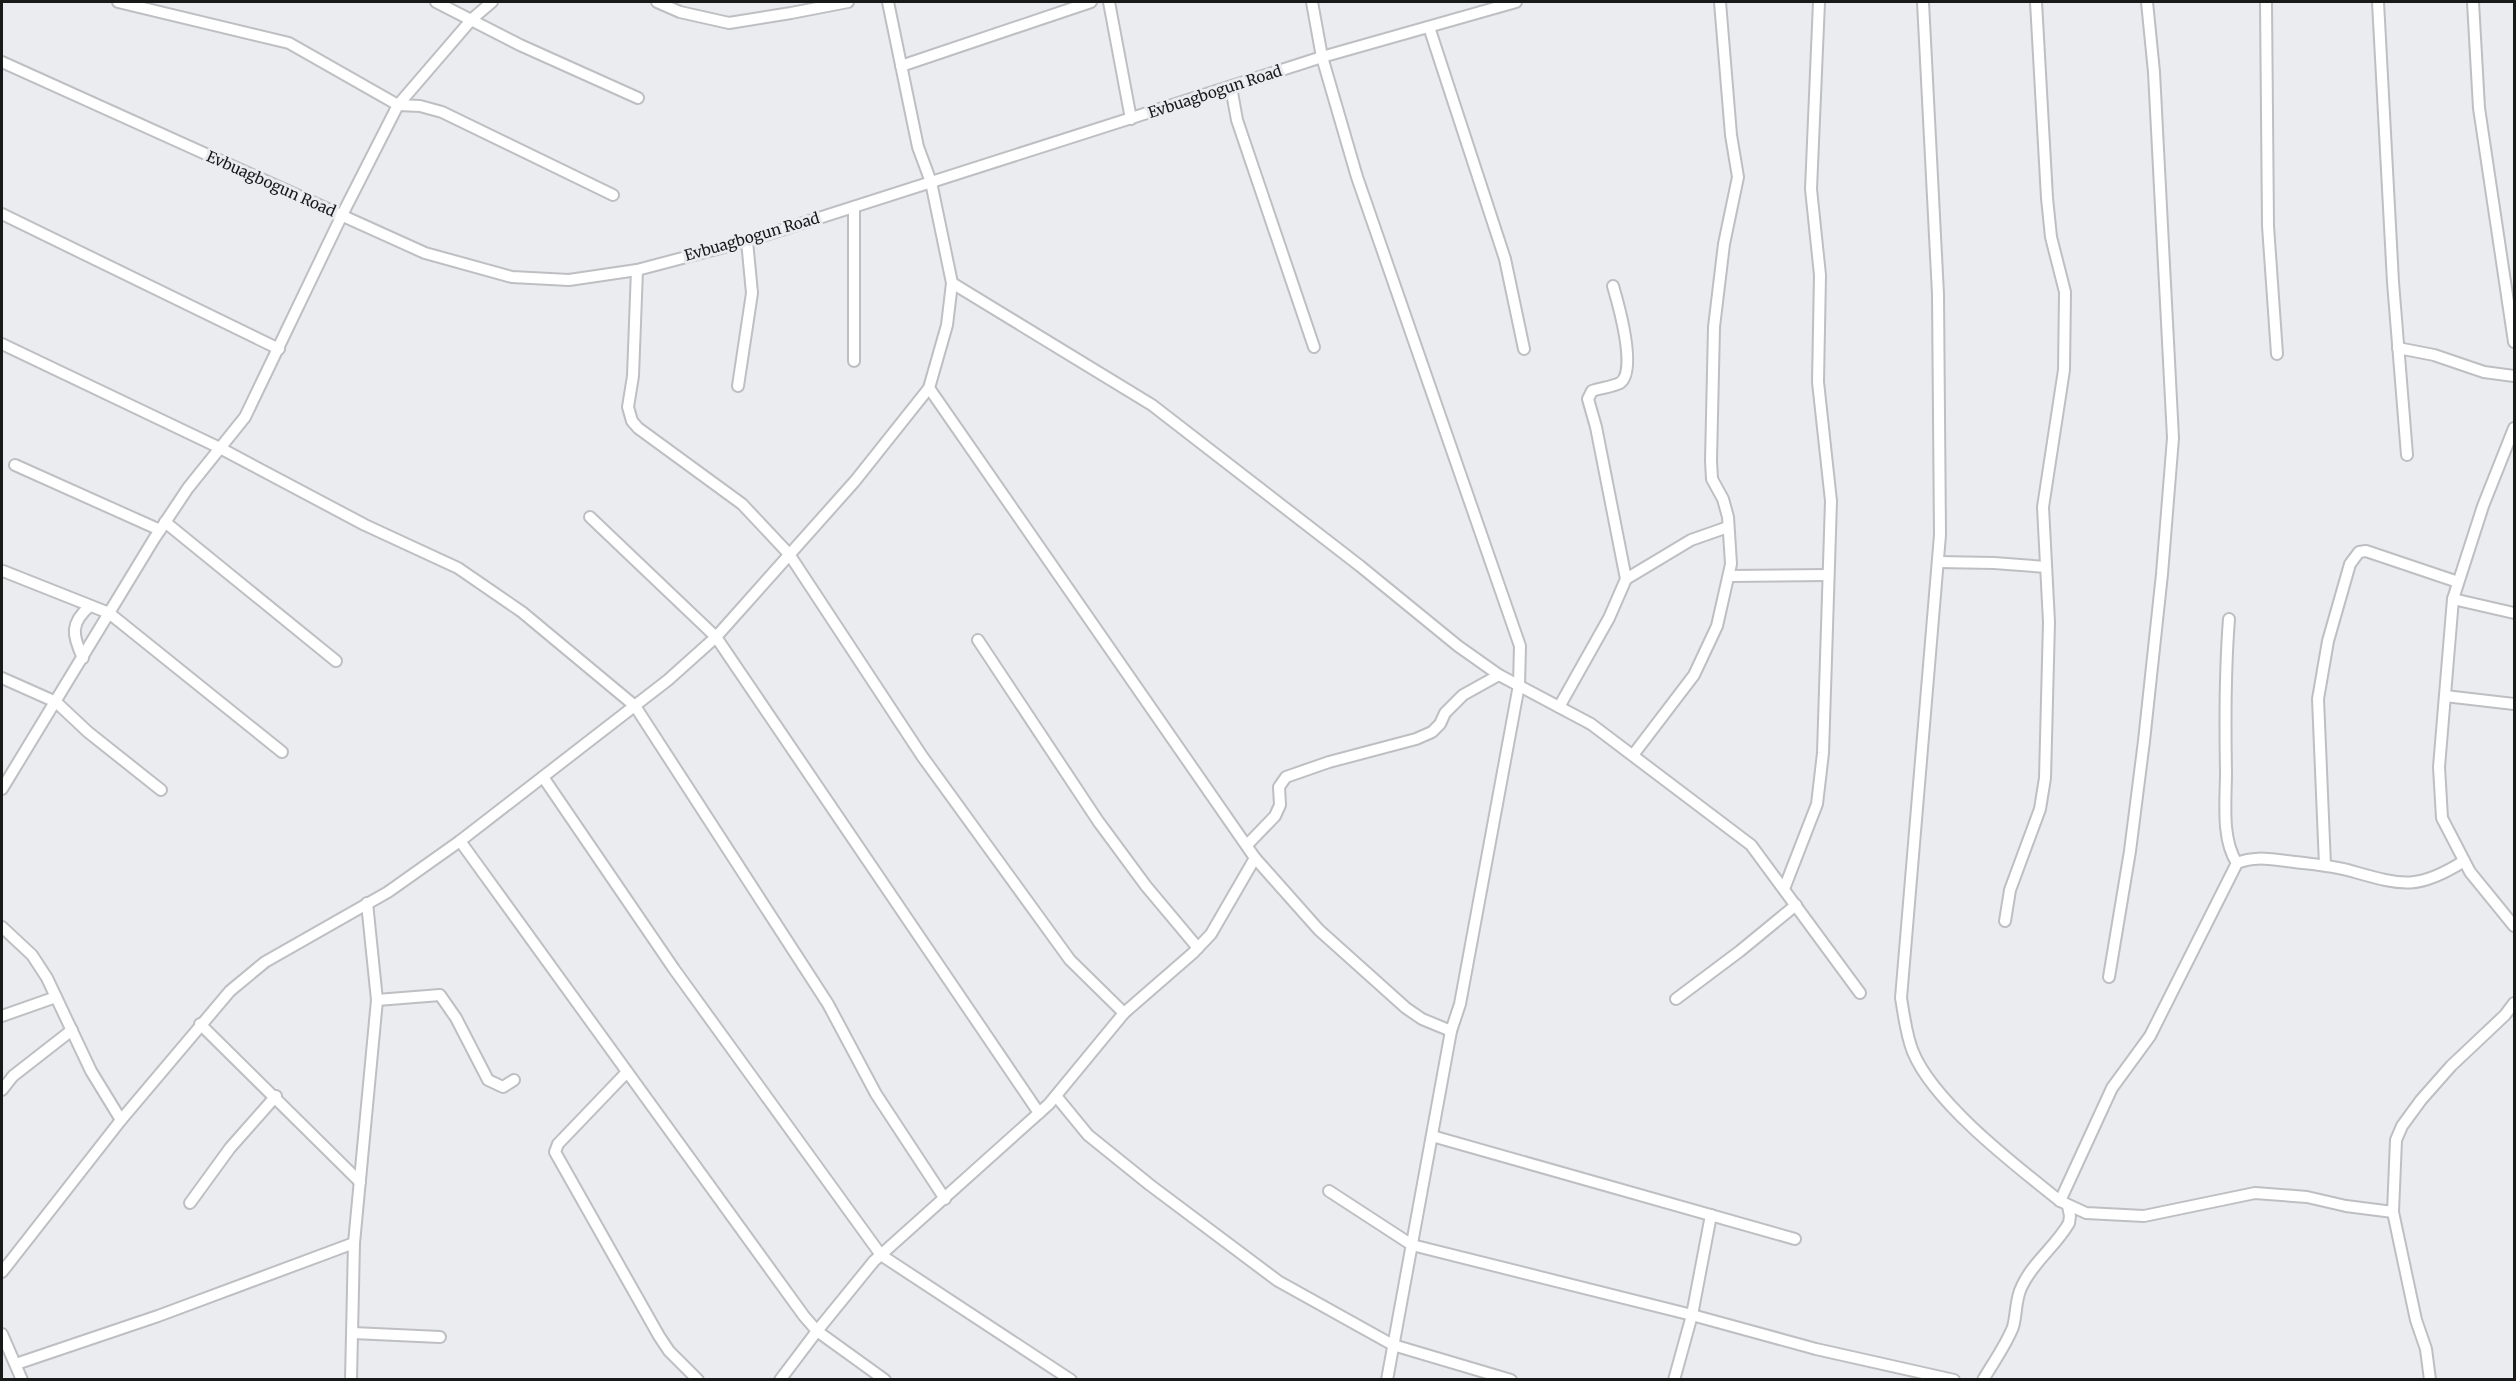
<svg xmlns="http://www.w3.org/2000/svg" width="2516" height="1381" font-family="Merriweather,serif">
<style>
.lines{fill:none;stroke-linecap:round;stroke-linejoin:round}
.minor-casing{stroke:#bebfc2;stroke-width:14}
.minor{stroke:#fff;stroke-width:10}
.labels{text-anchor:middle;stroke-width:6;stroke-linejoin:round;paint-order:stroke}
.street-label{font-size:15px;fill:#181919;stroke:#ebecef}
</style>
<rect width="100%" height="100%" fill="#ebecef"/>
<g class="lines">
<!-- minor casing -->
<g class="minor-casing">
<g id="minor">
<polyline points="118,2 289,43 398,105 420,106 442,112 613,195"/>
<polyline points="436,2 520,45 638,98"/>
<polyline points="657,2 680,12 729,23 791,13 848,2"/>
<polyline points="1109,2 1131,119"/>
<path d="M 1923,2 L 1938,294 L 1940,535 L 1901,998 C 1904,1015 1906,1035 1913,1052 C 1934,1103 2015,1165 2060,1201 L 2086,1213 L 2144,1216 L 2255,1193 L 2307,1197 L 2346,1206 L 2393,1212"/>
<polyline points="2266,2 2268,226 2277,354"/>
<polyline points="2378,2 2393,282 2407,455"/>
<polyline points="2473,2 2479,108 2514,342"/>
<polyline points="1429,27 1505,259 1524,349"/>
<polyline points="2,62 425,253 512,277 569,280 637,270 747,241 1322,57 1516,2"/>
<polyline points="901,66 1091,2"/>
<polyline points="1231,87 1237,120 1314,347"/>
<polyline points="854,207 854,361"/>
<polyline points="2,214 279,349"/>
<polyline points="637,270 633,376 628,407 632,421 638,428 742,504 789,554 922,756 1070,960 1124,1013"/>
<polyline points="952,283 1152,405 1360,566 1458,646 1499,675 1591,724 1751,845 1860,993"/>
<polyline points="2,344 220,448 365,525 458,568 522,612 635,706 828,1004 876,1094 945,1199"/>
<polyline points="2398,348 2434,355 2484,372 2514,376"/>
<polyline points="738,386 752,293 747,241"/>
<polyline points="929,388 1255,858 1319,930 1406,1008 1422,1019 1451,1031 1460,1004 1519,685 1520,646 1357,177 1322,57 1312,2"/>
<polyline points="2514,428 2483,506 2453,599 2439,767 2442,818 2470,872 2514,926"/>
<polyline points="15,465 160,530"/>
<polyline points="590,517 716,637 1039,1113"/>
<polyline points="165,522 336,661"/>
<polyline points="1938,562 1994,563 2046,567"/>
<polyline points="3,571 109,613 282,752"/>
<polyline points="1729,576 1828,575"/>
<polyline points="1626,579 1691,540 1728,527"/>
<polyline points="2453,599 2514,613"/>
<path d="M 2229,619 C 2225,670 2225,721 2226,772 C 2226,800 2221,839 2237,863"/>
<polyline points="978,640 1098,821 1146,886 1198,948"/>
<path d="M 83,658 C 72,635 70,623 90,606"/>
<polyline points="2,678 56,702 88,732 161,790"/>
<polyline points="2445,696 2514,704"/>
<path d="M 1559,707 L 1609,618 L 1626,579 L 1596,427 L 1588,399 L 1592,391 C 1600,388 1612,387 1620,383 C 1638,371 1618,303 1613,286"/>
<polyline points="1633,755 1694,675 1717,626 1731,564 1728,517 1723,499 1712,479 1711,461 1714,327 1724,244 1738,177 1731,135 1720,2"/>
<polyline points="543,777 674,969 881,1255 1071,1380"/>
<polyline points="2,789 154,539 188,488 245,417 342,215 398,105 472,19 492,2"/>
<polyline points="460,841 804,1316 817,1331 874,1261 1049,1104 1124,1013 1193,953 1211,934 1255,858"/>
<polyline points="1247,845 1275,816 1280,805 1279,787 1286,777 1329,762 1416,739 1432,732 1440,724 1445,713 1463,695 1499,675"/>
<polyline points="2325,865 2318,699 2328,641 2350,564 2359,552 2366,551 2458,582"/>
<polyline points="1784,889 1817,804 1823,753 1831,501 1818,382 1820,275 1811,189 1819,2"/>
<polyline points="2005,921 2010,890 2040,809 2045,778 2049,622 2043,507 2064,370 2065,292 2051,237 2047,198 2036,2"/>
<polyline points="2,927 32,955 47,978 91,1071 121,1120"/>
<polyline points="2109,977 2130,851 2144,741 2162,574 2173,438 2154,72 2147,2"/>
<polyline points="1676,999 1740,951 1796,905"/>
<polyline points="377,1000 440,995 456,1018 488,1080 503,1087 514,1080"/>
<polyline points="2,1016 56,997"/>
<polyline points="200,1024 360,1182"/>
<polyline points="627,1072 558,1144 555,1152 659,1336 669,1351 698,1380"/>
<polyline points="2,1090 13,1076 72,1030"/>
<polyline points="1056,1096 1088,1135 1150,1185 1278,1281 1393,1345 1511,1380"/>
<polyline points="1432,1136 1795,1239"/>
<polyline points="1329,1191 1412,1245 1692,1315 1816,1349 1954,1380"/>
<path d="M 2060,1201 L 2112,1088 L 2150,1036 L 2237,863 C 2254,856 2269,859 2287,861 C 2308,864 2330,865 2351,871 C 2401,885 2417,891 2464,861"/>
<polyline points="190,1203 230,1148 276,1096"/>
<polyline points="354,1243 377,1000 367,903"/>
<polyline points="2,1272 121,1120 230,991 265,962 388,892 460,841 668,680 716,637 855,481 929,388 947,325 952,283 931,182 918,147 888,2"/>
<polyline points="353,1333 440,1337"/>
<polyline points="2,1334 22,1380"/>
<polyline points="16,1364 158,1316 354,1243 351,1380"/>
<polyline points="780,1380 817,1331 885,1380"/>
<polyline points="1387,1380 1451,1031"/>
<polyline points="1674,1380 1692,1315 1711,1215"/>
<path d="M 1983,1380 C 1993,1363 2006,1345 2013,1327 C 2017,1313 2015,1299 2022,1286 C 2033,1262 2056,1246 2069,1223 L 2070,1216 L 2068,1206"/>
<polyline points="2430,1380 2426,1349 2416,1320 2393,1212 2396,1140 2402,1126 2421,1100 2451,1066 2505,1015 2514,1003"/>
</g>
</g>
<!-- minor -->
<use href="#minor" class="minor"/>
</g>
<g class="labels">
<!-- street labels -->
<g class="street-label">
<text transform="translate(1215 92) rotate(-18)" y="5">Evbuagbogun Road</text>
<text transform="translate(271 184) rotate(24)" y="5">Evbuagbogun Road</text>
<text transform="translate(752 237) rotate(-16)" y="5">Evbuagbogun Road</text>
</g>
</g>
<!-- border -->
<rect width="2516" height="1381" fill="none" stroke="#181919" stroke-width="6"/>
</svg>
